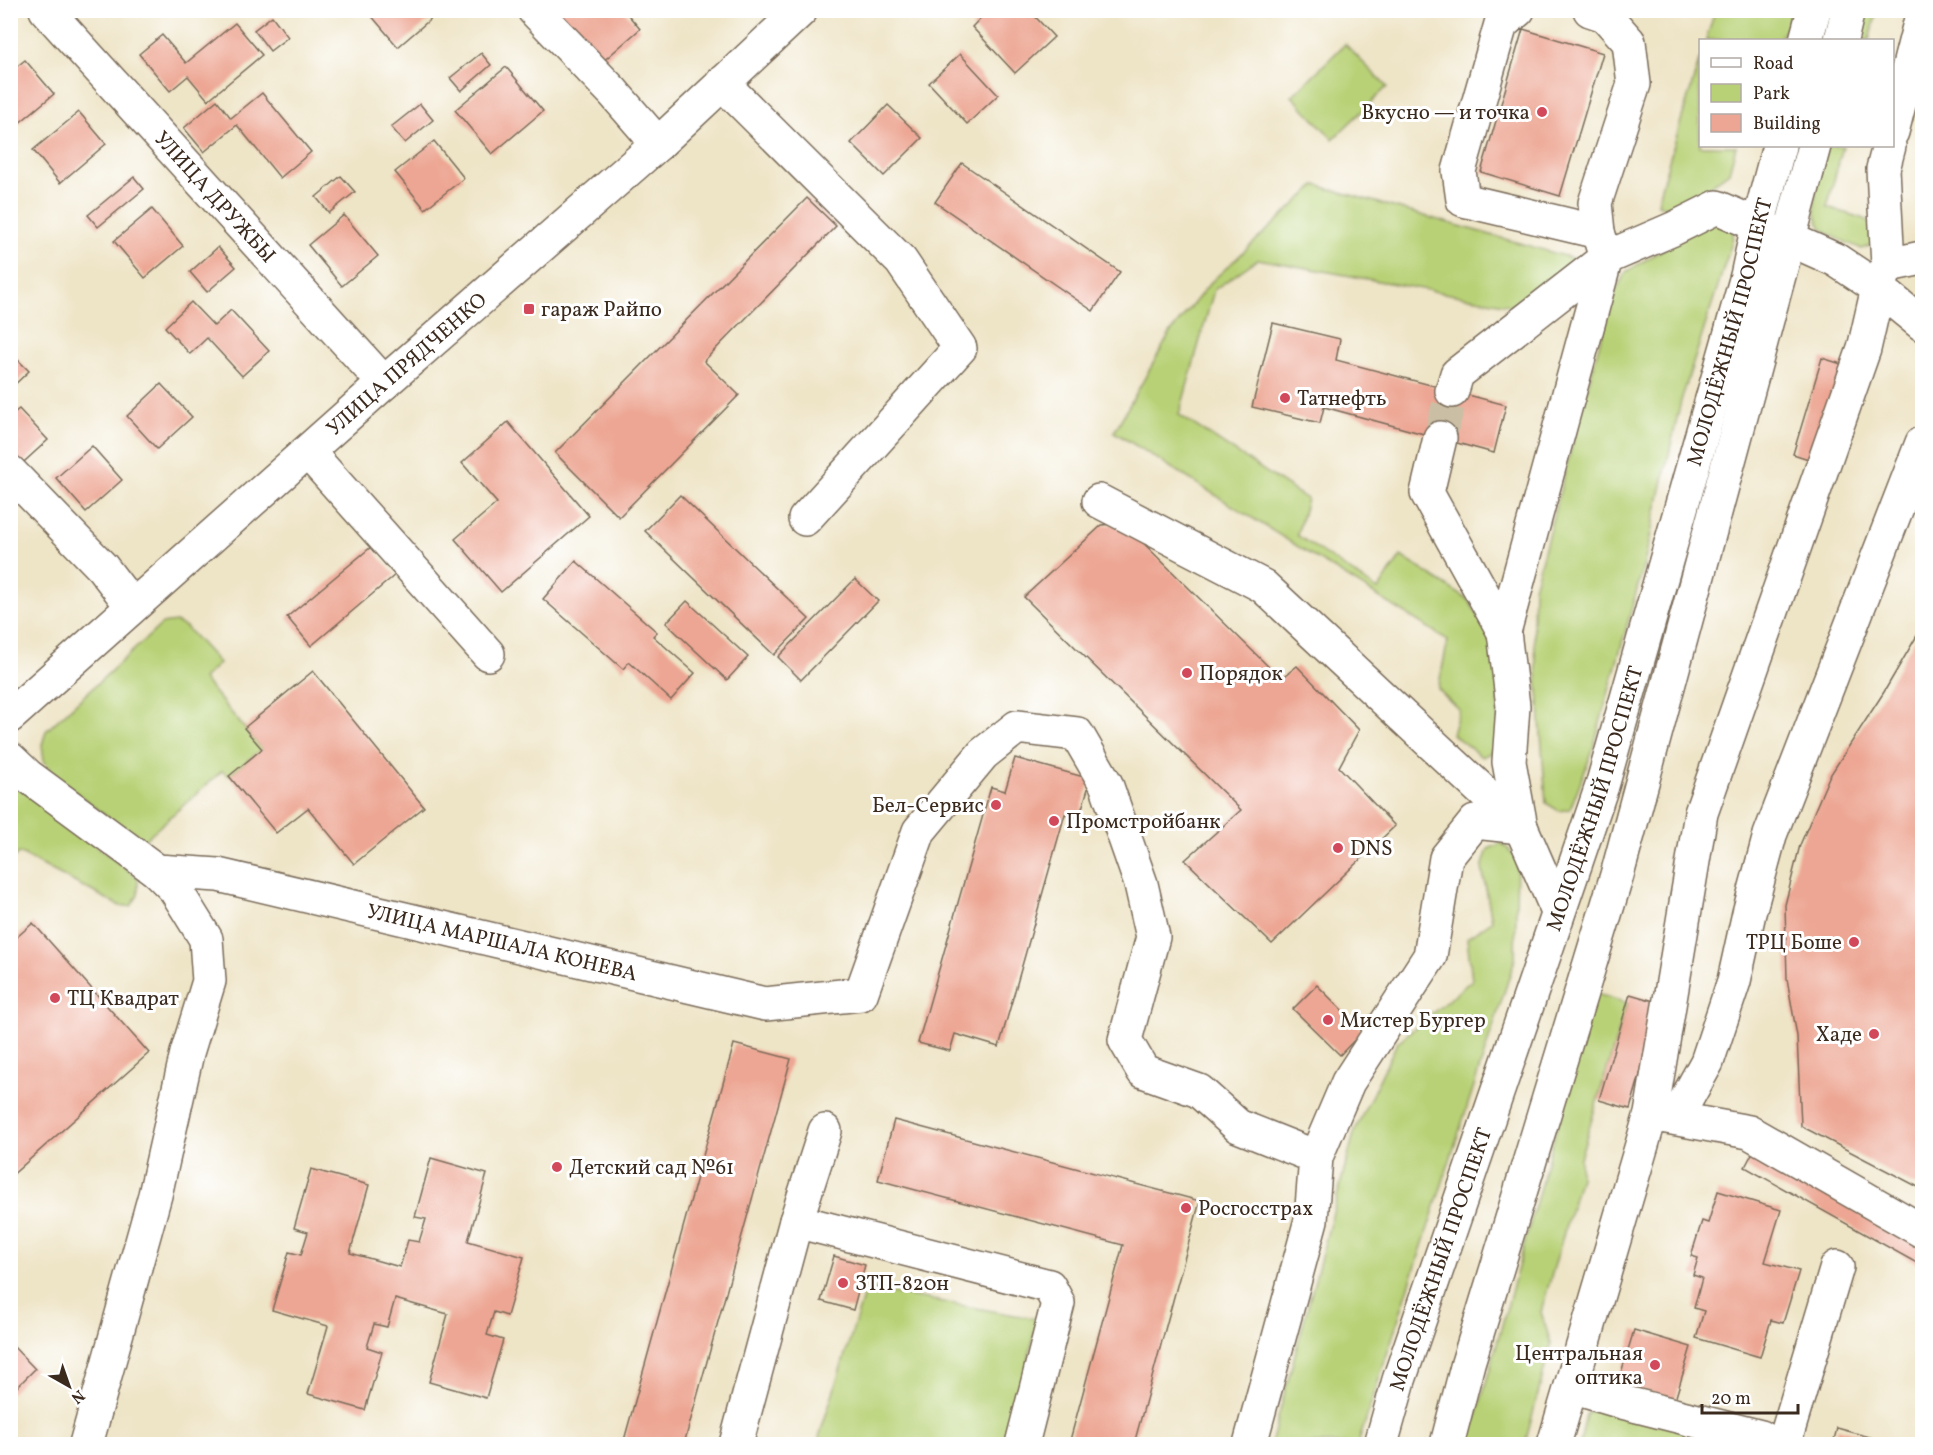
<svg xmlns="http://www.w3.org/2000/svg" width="1933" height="1455" font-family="Vollkorn,serif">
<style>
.green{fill:#b8d176;stroke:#7a7e4a;stroke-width:1.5}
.building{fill:#eda693}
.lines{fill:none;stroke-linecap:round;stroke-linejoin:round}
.minor-tunnel{stroke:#cabfa4;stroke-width:33;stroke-dasharray:33 16;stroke-linecap:butt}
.minor-casing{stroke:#7a6b59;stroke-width:36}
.major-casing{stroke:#7a6b59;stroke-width:36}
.minor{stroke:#fff;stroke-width:33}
.major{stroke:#fff;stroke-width:33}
.poi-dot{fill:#d1495b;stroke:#fff;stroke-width:2}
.labels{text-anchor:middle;stroke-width:6;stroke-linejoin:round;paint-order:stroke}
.poi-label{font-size:21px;fill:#3b2a1e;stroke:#fff;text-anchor:start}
.street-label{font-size:21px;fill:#3b2a1e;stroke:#fff}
</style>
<rect width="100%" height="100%" fill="#fff"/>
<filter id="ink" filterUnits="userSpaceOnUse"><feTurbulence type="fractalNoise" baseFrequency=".0167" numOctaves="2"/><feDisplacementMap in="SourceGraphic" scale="12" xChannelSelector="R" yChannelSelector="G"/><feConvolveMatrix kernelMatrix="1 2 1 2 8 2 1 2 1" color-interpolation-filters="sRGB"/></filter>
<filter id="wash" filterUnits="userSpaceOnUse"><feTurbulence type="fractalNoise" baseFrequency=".008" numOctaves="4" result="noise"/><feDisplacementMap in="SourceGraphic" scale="24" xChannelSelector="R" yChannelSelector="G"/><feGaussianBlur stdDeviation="1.35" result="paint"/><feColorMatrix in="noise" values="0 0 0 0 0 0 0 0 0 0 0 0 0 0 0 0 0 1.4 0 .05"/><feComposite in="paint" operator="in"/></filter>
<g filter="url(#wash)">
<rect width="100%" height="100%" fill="#eee4c6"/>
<!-- green -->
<g class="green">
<polygon points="1715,11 1715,10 1791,11 1788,24 1779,40 1706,40"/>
<polygon points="1863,11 1877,11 1869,40 1855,40"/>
<polygon points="1345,44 1387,87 1333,139 1292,96"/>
<polygon points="1700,58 1700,146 1736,146 1729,172 1676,211 1658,204 1660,191"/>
<path d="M 1827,146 L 1843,146 L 1827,207 L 1867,220 L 1876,231 L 1874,244 L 1862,249 C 1851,244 1838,240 1828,233 C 1802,216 1821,169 1827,146 Z"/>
<polygon points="1316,185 1582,261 1515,306 1258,259 1214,290 1179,415 1307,499 1297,535 1378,590 1401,556 1467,599 1492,635 1499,672 1498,749 1482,757 1452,734 1459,710 1438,689 1448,640 1114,432 1171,332 1210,283"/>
<polygon points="1709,221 1734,226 1732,242 1681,401 1644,564 1592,752 1570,809 1559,811 1546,803 1533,621 1534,588 1611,300 1626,272"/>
<polygon points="176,622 186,627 219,663 203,679 262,749 229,776 222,771 141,843 55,776 44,761 42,745 46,731 162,624"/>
<polygon points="11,784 15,784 138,878 138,895 131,906 120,906 19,853 11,860"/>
<polygon points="1502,843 1517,858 1515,959 1358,1444 1271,1444 1355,1130 1397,1043 1472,980 1467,938 1492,921 1482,868 1488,849"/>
<polygon points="1594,993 1627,1003 1580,1158 1580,1177 1541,1312 1551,1344 1525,1444 1469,1444"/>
<polygon points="866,1288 1037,1319 1011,1444 833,1444 819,1437"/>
<polygon points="1603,1407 1755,1444 1580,1444 1586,1414"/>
</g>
<g id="blocks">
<!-- building -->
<g class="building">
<polygon points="374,10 441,10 398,47 370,14"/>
<polygon points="554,10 624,10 640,29 600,64"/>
<polygon points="988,10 1029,10 1054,37 1015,73 972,27"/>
<polygon points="272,16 288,37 270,51 254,30"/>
<polygon points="235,23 262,55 208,100 188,76 170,91 139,54 162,35 186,63"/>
<polygon points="1523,29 1603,53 1560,196 1481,172"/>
<polygon points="481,53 491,65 461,91 450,78"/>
<polygon points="960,54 998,95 967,124 929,83"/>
<polygon points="25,60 54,94 18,124 10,115 10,72"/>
<polygon points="506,67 543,111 492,154 455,110"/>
<polygon points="262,93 311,152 280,178 237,125 204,152 184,128 217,100 231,118"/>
<polygon points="420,104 433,120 405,143 391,127"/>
<polygon points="888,105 922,138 884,176 851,143"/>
<polygon points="79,112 106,144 60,183 33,150"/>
<polygon points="434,141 464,178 425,209 395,172"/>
<polygon points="962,163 1120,272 1093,311 935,202"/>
<polygon points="341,176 355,192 329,213 316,197"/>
<polygon points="134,177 144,189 98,227 88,215"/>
<polygon points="807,198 836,226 704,361 739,395 619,517 555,453"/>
<polygon points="152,209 183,246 145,278 114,241"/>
<polygon points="344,215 378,256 342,286 308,245"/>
<polygon points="218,247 236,267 207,292 190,272"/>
<polygon points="191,302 214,326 231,310 269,351 242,376 207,338 190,354 165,327"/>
<polygon points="1273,323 1340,339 1336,360 1506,405 1494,453 1324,407 1320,423 1252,407"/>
<polygon points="10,352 29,371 10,389"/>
<polygon points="1822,358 1851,367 1821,463 1793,454"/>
<polygon points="161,384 192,417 157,449 127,416"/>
<polygon points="19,409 48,440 15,470 10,466 10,416"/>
<polygon points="508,422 589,516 501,592 455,539 497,503 462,463"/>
<polygon points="92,446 122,480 86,512 56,478"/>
<polygon points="680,495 809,619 774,655 645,531"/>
<polygon points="1123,523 1281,679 1297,666 1359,730 1339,767 1395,826 1272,944 1185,860 1241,810 1024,597 1102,525"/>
<polygon points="371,547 395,575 311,646 287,617"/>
<polygon points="576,561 657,632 653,636 695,673 671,700 629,662 623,669 543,599"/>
<polygon points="855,579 878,601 801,680 778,657"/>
<polygon points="687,601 748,657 727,680 666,623"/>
<polygon points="1922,627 1922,1189 1801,1126 1797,1036 1787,979 1785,905 1800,845 1829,777 1884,692"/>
<polygon points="313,671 424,807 354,864 308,808 276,833 229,776 262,749 244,728"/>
<polygon points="1015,758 1091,779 1079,818 1065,814 999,1047 955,1034 950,1051 918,1043 991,787 1005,791"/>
<polygon points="33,923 149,1053 10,1177 10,943"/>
<polygon points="1317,985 1363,1031 1340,1055 1293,1009"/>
<polygon points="1630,994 1661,1003 1630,1109 1599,1100"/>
<polygon points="734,1044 791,1059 684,1444 623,1444"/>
<polygon points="894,1120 1200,1201 1134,1444 1069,1444 1123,1245 878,1180"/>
<polygon points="1754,1150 1922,1245 1922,1266 1745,1167"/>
<polygon points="431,1158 487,1174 468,1241 524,1257 507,1316 494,1312 487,1335 503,1340 486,1398 429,1382 448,1314 395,1299 387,1327 374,1324 367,1347 382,1352 365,1410 308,1394 328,1326 272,1310 289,1252 301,1255 308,1232 294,1228 311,1169 369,1185 350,1253 400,1267 408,1240 419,1242 426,1219 415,1217"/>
<polygon points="1718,1191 1781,1210 1765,1262 1799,1271 1783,1323 1771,1320 1760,1357 1696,1338 1704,1311 1694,1308 1702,1278 1693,1275 1698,1258 1691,1256 1702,1221 1708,1223"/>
<polygon points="834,1256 865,1265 853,1310 821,1301"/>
<polygon points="1634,1330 1691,1347 1675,1400 1618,1383"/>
<polygon points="10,1343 35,1369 10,1394"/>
<polygon points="1837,1428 1895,1444 1833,1444"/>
</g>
</g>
</g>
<g filter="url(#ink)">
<use href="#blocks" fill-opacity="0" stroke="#7a6b59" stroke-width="1.5"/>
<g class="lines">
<!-- minor-tunnel -->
<polyline class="minor-tunnel" points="1440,438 1452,391"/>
<!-- minor casing -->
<g class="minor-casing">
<g id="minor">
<path id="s1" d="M 46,10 L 384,383"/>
<polyline points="534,10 613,92 658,144"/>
<polyline points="1518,10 1501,24 1459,171 1463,200 1598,232"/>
<polyline points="722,83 901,261 960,348 805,519"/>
<polyline points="1892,132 1922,15"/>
<polyline points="1888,265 1922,258"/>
<polyline points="1452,391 1457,374 1606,258 1598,232 1595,203 1634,84 1629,42 1605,15 1590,10"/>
<polyline points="1440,438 1427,493 1504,632"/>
<polyline points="308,452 488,654"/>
<polyline points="10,472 102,567 132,606"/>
<polyline points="1099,501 1263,586 1521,827"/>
<path id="s2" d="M 10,759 L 28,776 L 157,871 L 218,875 L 765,1004 L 861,994 L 919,831 L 983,754 L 1017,727 L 1077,734 L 1106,784 L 1141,884 L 1153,937 L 1125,1040 L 1143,1071 L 1199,1091 L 1238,1126 L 1316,1157"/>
<polyline points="1558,912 1521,827 1509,762 1513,706 1504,632 1606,258 1673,229 1717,207 1836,260 1878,288 1922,324"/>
<polyline points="1656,1115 1749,1132 1922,1231"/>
<polyline points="1676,1118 1707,1062 1734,981 1749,913 1770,835 1922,443"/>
<polyline points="796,1221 825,1131"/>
<polyline points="1571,1387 1622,1402 1761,1437 1772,1444"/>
<polyline points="86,1444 155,1195 187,1053 209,981 206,939 175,889 157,871"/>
<polyline points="736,1444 796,1221 1049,1286 1058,1303 1022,1444"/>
<polyline points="1250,1444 1311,1220 1316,1157 1348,1082 1430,956 1446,858 1475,822 1521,827"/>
<polyline points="1554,1444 1651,1114 1701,813 1864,349 1878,288 1888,265 1883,169 1889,146"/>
<polyline points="1784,1444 1837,1267"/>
</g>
</g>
<!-- major casing -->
<g class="major-casing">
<g id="major">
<polyline points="1806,40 1814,10"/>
<polyline points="1841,40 1848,10"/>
<path id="s3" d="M 10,716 L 384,383 L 658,144 L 801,10"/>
<path id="s4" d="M 1381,1444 L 1399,1380 L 1602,786 L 1747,276 L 1758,225 L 1779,146"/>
<polyline points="1447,1444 1468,1363 1617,875 1814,146"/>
</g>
</g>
<!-- minor -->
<use href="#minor" class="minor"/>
<!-- major -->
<use href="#major" class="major"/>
</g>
</g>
<!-- markers -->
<g class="poi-dot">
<circle cx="1542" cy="112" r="6"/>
<rect x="523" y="303" width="12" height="12" rx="3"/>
<circle cx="1285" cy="398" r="6"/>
<circle cx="1187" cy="673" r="6"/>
<circle cx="996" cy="805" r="6"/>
<circle cx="1054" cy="821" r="6"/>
<circle cx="1338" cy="848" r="6"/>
<circle cx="1854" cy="942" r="6"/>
<circle cx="55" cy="998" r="6"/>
<circle cx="1328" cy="1020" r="6"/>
<circle cx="1874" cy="1034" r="6"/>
<circle cx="557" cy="1167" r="6"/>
<circle cx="1186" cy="1208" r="6"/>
<circle cx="843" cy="1283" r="6"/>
<circle cx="1655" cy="1365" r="6"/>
</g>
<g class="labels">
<!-- poi labels -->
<g class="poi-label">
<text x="1530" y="119" text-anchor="end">Вкусно — и точка</text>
<text x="541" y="316">гараж Райпо</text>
<text x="1297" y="405">Татнефть</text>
<text x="1199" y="680">Порядок</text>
<text x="984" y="812" text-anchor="end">Бел-Сервис</text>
<text x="1066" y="828">Промстройбанк</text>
<text x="1350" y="855">DNS</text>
<text x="1842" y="949" text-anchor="end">ТРЦ Боше</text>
<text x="67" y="1005">ТЦ Квадрат</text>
<text x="1340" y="1027">Мистер Бургер</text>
<text x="1862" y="1041" text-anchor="end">Хаде</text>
<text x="569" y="1174">Детский сад №61</text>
<text x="1198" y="1215">Росгосстрах</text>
<text x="855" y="1290">ЗТП-820н</text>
<text x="1643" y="1360" text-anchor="end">Центральная<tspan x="1643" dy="24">оптика</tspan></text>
</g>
<!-- street labels -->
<g class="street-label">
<text dy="7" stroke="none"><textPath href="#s1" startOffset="252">УЛИЦА ДРУЖБЫ</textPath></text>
<text dy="7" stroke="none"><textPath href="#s4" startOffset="1166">МОЛОДЁЖНЫЙ ПРОСПЕКТ</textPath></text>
<text dy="7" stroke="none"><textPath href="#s3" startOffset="530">УЛИЦА ПРЯДЧЕНКО</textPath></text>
<text dy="7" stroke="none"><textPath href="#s4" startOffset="680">МОЛОДЁЖНЫЙ ПРОСПЕКТ</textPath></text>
<text dy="7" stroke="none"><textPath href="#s2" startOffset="538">УЛИЦА МАРШАЛА КОНЕВА</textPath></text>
<text dy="7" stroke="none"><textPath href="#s4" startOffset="194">МОЛОДЁЖНЫЙ ПРОСПЕКТ</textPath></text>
</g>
</g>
<!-- margin -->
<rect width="1933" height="1455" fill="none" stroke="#fff" stroke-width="36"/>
<!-- legend -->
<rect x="1699" y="39" width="195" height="108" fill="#ffffff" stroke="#b1aaa5" stroke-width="1.5"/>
<rect x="1711" y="58" width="30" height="9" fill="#ffffff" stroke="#b1aaa5" stroke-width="1.5"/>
<text x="1753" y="69" font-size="18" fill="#3b2a1e">Road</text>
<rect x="1711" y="84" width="30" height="18" fill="#b8d176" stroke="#b1aaa5" stroke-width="1.5"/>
<text x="1753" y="99" font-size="18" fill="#3b2a1e">Park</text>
<rect x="1711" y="114" width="30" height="18" fill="#eda693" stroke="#b1aaa5" stroke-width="1.5"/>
<text x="1753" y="129" font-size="18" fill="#3b2a1e">Building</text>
<!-- north arrow -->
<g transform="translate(69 1386) rotate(140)" stroke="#ffffff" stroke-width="4.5" paint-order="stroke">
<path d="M0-4.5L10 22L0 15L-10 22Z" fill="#3b2a1e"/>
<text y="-9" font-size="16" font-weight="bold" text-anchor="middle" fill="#3b2a1e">N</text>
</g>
<!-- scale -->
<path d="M1702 1404v9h96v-9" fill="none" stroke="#3b2a1e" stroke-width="3"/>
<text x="1711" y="1404" font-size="18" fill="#3b2a1e" stroke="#ffffff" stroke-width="4.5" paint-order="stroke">20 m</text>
</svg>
